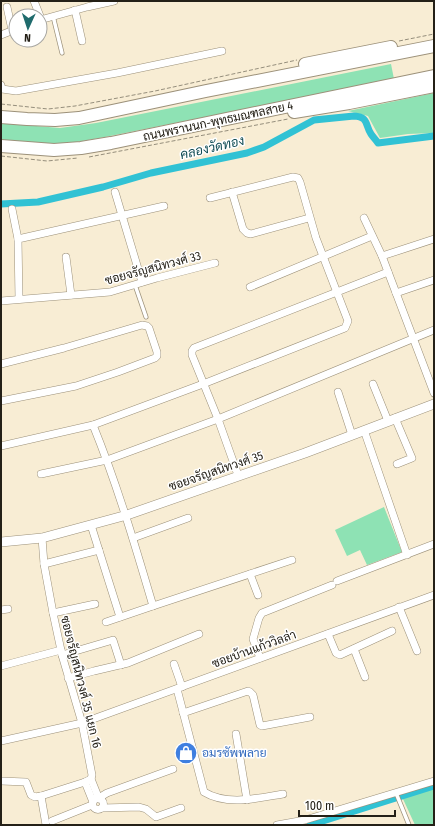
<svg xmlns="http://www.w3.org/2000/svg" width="435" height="826" font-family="'Fira Sans Condensed',Sarabun,sans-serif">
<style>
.green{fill:#8ee2b4}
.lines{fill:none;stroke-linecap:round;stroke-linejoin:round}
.canal{stroke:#31c2d4;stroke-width:7}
.service-casing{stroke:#9c917a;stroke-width:5}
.minor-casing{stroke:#9c917a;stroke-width:8}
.tertiary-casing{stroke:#9c917a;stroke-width:10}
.primary-casing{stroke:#9c917a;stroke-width:14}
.path{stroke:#958e7c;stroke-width:1;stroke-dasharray:4 2;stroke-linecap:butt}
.service{stroke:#fff;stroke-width:3.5}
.minor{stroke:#fff;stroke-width:7}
.tertiary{stroke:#fff;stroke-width:9}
.primary{stroke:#fff;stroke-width:12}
.labels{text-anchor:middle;stroke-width:3;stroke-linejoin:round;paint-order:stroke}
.street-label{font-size:12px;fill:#242017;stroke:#fff}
.shop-label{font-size:12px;fill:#366cbe;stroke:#fff;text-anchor:start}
.water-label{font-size:13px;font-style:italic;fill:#124d55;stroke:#fff}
</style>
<rect width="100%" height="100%" fill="#f8edd4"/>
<!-- green -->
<g class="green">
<polygon points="391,64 394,79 105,137 60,145 31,144 1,140 1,123 60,128 96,123"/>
<polygon points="434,93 434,133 408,134 380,138 368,116 348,111"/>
<polygon points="384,507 402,552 367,565 360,550 347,556 335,530"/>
<polygon points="434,787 434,825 415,825 403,799"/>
</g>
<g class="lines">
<!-- canal -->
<g class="canal">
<path d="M 1,204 L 38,202 L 103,187 L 151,173 L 247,153 L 264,147 L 314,120 L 354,116 C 369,117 365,125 371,134 C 373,137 376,140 378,143 L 434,136"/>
<polyline points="310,825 434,786"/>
</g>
<!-- service casing -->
<g class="service-casing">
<g id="service">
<polyline points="53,16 62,53"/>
<polyline points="135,285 146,317"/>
<polyline points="396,793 409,825"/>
</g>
</g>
<!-- minor casing -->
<g class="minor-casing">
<g id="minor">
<polyline points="34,1 40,16"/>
<polyline points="7,7 12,30"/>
<polyline points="75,10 82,41"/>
<polyline points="40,20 87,7 114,1"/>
<polyline points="1,35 16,29"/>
<polyline points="1,85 2,89 16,91 117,73 222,51"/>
<polyline points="115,192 142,282"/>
<polyline points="232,192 243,229 247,233 251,234 309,218"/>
<polyline points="12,209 18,239"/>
<polyline points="364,218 382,256 434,393"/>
<polyline points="382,256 434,239"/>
<polyline points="66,257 71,295"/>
<polyline points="250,287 372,236"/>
<polyline points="396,293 434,280"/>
<polyline points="19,299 18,239 164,206"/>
<polyline points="1,301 110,292 157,278 215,263"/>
<polyline points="1,364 64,348 142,325 147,326 149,328 157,352 157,356 155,358 118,372 76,386 1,401"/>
<polyline points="373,384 388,421"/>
<polyline points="338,392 352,435"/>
<polyline points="395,418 412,458 397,464"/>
<path d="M 93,425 C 117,484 135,545 153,606 L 292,560"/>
<polyline points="364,430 407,555"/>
<polyline points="1,446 93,425 203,384 345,328 348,321 316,238 300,182 298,178 293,177 210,198"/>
<polyline points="41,474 107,460 218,419 434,330"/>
<polyline points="238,475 218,419 192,355 192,351 194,348 388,272"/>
<polyline points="91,525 120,617"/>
<polyline points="133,538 188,518"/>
<polyline points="44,564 99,550"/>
<polyline points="250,574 258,595"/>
<polyline points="337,581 434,544"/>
<polyline points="399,607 417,651"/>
<polyline points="1,610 8,609"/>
<polyline points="53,613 95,604"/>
<polyline points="106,622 153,606"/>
<polyline points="328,634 336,653 340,655 392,631"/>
<polyline points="354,649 365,677"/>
<polyline points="62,655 113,640 121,665"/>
<polyline points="260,658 253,639 259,618 262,613 332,585"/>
<polyline points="174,664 182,687"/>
<polyline points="1,666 61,650"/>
<polyline points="68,678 94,671 128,663 199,634"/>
<path d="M 177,689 L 204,792 C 227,806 258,798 283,794"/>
<polyline points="183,713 248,691 250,692 253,695 260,725 262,726 310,717"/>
<polyline points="236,734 247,800"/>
<polyline points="1,741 82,723 434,595"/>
<polyline points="91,779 99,799"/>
<polyline points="1,781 26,782 31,795 35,797 41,796 85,782 91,779 92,775 82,723 62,655 53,613 44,564 42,538"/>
<polyline points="85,782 93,802"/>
<polyline points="41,796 46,825"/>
<circle cx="98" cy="804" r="5.5"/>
<polyline points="101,799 102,796 107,793 173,769"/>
<polyline points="102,808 139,807 146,809 156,817 181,808"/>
<polyline points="52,821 92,805"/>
<polyline points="277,825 305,820 434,781"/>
</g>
</g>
<!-- tertiary casing -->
<g class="tertiary-casing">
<polyline id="tertiary" points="1,542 42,538 127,515 305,453 434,404"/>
</g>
<!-- primary casing -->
<g class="primary-casing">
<g id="primary">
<polyline points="305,64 391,47"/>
<polyline points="294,112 349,103 434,86"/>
<polyline points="1,117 27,119 55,120 79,118 206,91 434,46"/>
<polyline points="1,146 54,150 81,148 111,143 434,76"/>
</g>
</g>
<!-- path -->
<g class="path">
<polyline points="399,41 434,34"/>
<polyline points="1,104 48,109 75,106 155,91 297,60"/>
<polyline points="1,156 47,161 78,158"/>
<polyline points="89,157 288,119"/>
</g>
<!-- service -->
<use href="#service" class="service"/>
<!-- minor -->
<use href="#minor" class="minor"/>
<!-- tertiary -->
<use href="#tertiary" class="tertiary"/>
<!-- primary -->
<use href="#primary" class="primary"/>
</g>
<!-- icons -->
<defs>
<g id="shop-disc" transform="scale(1.15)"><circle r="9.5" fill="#3f7fe0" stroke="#fff"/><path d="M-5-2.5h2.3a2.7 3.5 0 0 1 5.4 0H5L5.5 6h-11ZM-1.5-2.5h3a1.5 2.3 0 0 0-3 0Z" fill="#fff"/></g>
</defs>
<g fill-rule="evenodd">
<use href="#shop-disc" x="186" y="753"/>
</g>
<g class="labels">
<!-- street labels -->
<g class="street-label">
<text transform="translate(218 121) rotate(-12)" y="4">ถนนพรานนก-พุทธมณฑลสาย 4</text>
<text transform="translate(153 268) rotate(-15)" y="4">ซอยจรัญสนิทวงศ์ 33</text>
<text transform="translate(216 471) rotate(-19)" y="4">ซอยจรัญสนิทวงศ์ 35</text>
<text transform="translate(254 649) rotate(-20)" y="4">ซอยบ้านแก้ววิลล่า</text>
<text transform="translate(81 682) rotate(76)" y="4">ซอยจรัญสนิทวงศ์ 35 แยก 16</text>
</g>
<!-- shop labels -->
<g class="shop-label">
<text x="202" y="757">อมรซัพพลาย</text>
</g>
<!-- water labels -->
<g class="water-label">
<text transform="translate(212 147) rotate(-13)" y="5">คลองวัดทอง</text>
</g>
</g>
<!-- border -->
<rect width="435" height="826" fill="none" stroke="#242017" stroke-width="4"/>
<!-- north arrow -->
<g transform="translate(28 28) rotate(183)"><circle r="19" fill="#ffffff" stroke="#a7a6a2"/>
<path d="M0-3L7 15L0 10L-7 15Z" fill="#1f6b6d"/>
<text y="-6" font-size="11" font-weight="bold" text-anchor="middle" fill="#242017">N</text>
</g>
<!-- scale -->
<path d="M299 810v6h96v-6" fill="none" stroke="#242017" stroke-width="2"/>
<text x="305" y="810" font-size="12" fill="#242017" stroke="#ffffff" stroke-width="3" paint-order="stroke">100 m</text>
</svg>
